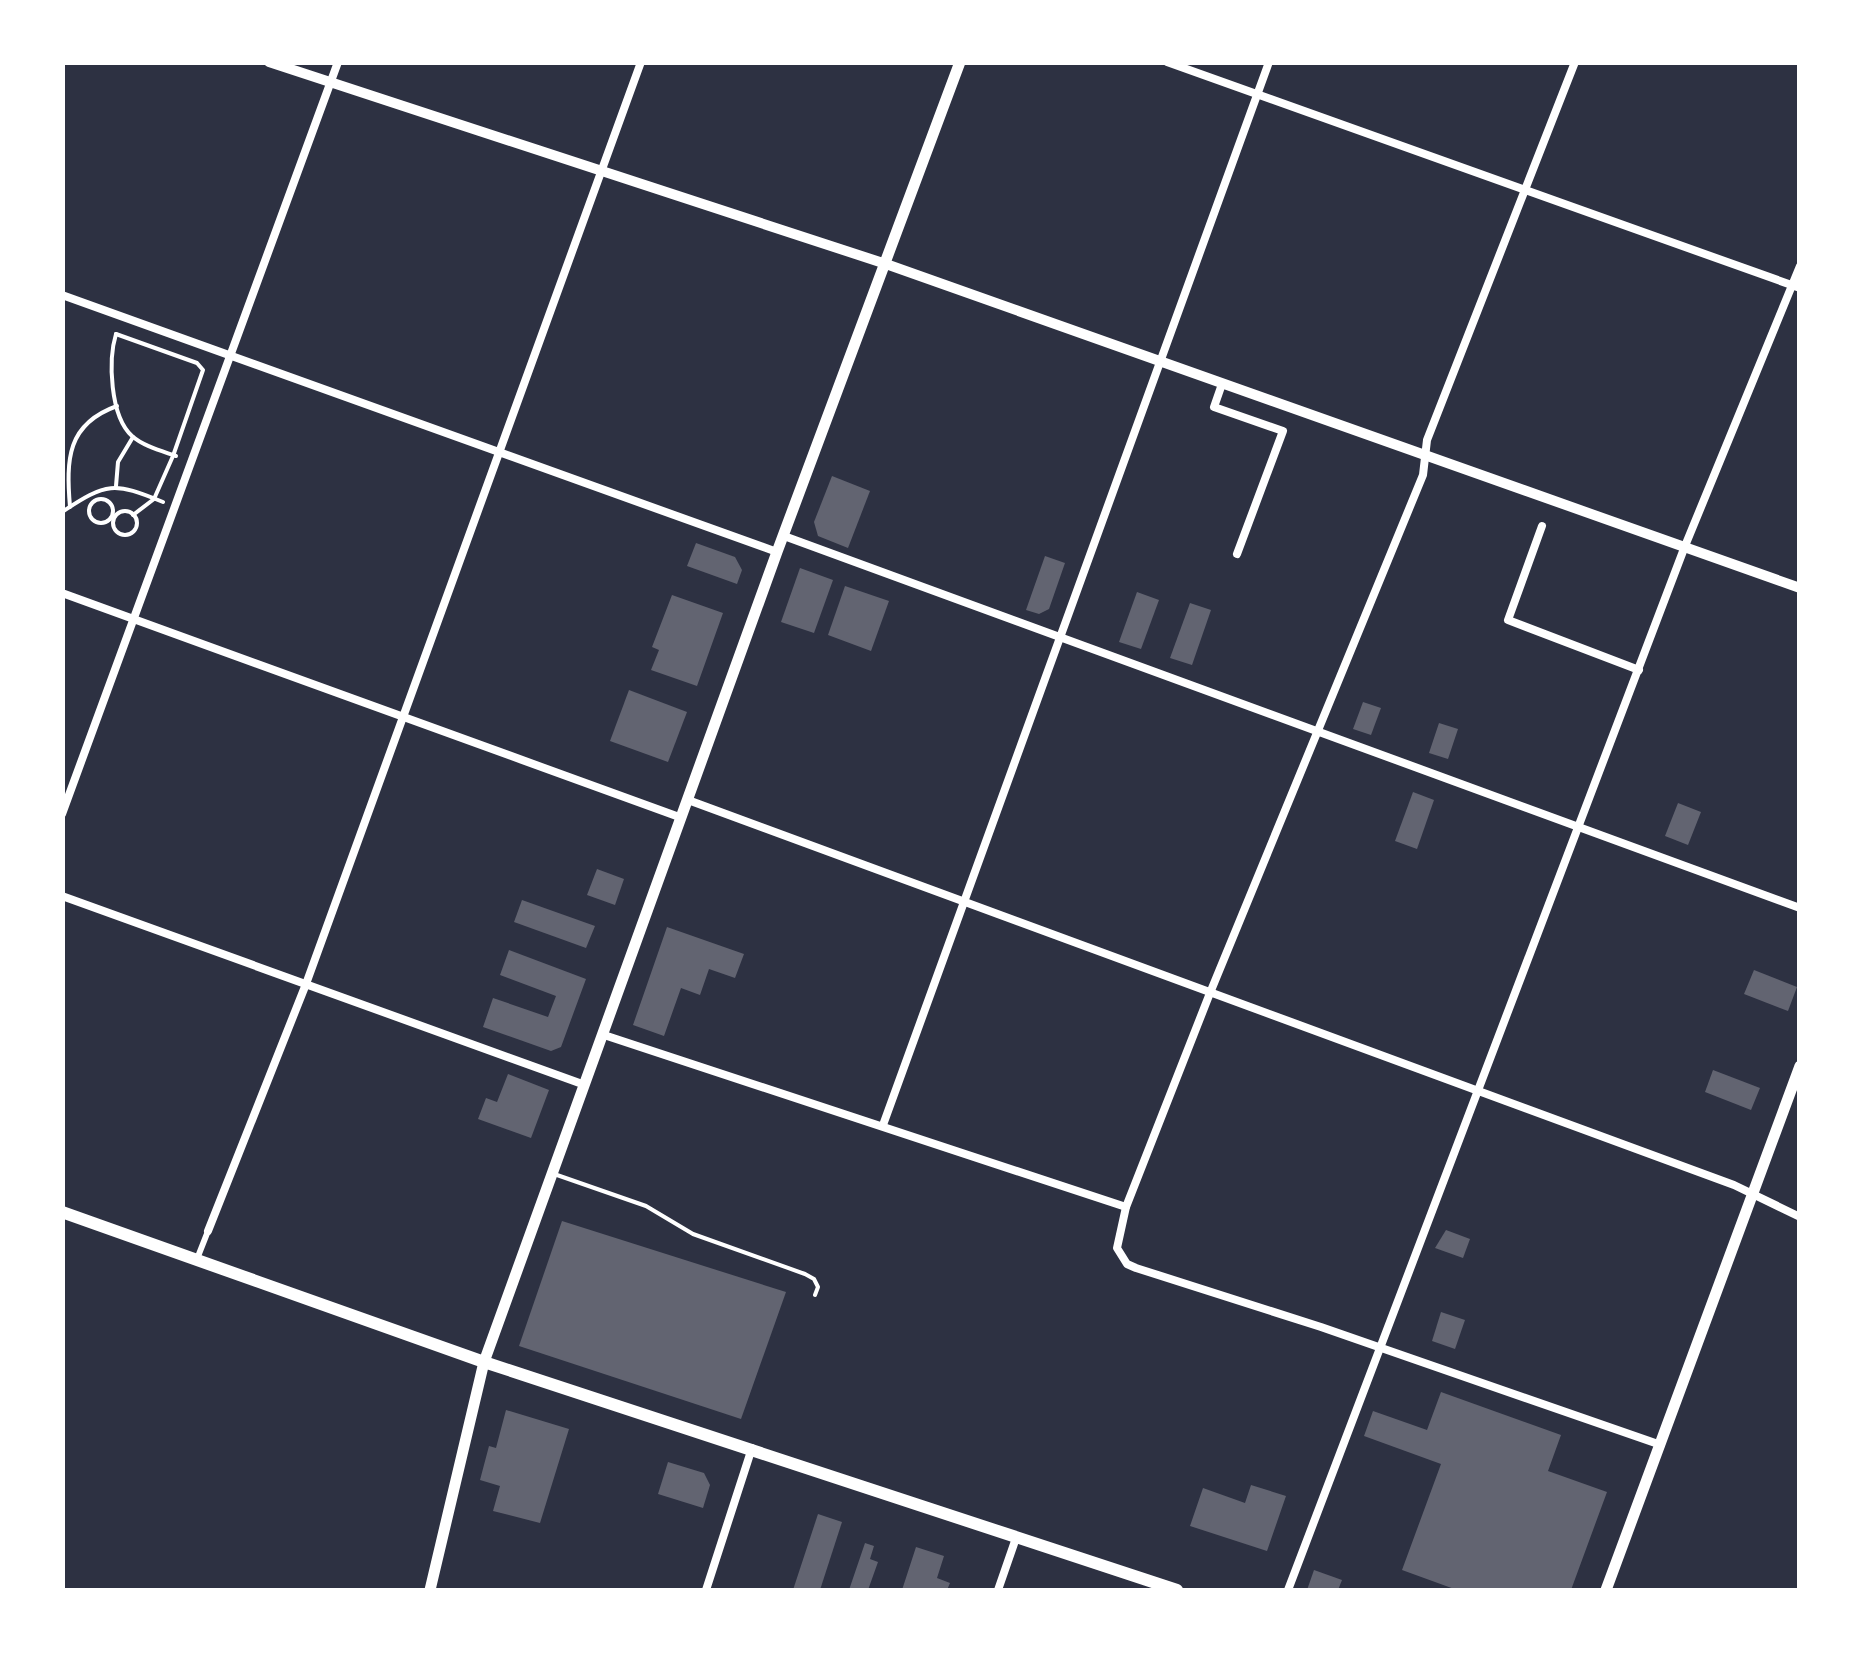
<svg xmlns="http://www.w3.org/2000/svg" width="1862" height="1653" font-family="Raleway,sans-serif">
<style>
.building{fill:#626471}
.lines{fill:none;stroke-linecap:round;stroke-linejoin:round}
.path{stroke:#fff;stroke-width:4}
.service{stroke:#fff;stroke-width:4}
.pedestrian{stroke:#fff;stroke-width:6}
.minor{stroke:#fff;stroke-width:8}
.tertiary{stroke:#fff;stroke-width:10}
.secondary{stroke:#fff;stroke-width:11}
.primary{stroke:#fff;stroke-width:12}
</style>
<rect width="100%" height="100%" fill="#2d3142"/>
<!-- building -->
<g class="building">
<polygon points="832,476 870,491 848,548 818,536 814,522"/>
<polygon points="696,543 735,557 742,570 737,584 687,566"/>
<polygon points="1045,556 1065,563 1049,609 1039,614 1026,610"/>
<polygon points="800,568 833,580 814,633 781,622"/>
<polygon points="845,586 889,601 871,651 828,635"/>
<polygon points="1137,592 1159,600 1141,649 1119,642"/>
<polygon points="672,595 723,613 697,686 651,670 659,650 652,647"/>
<polygon points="1190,603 1211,610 1192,665 1170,658"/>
<polygon points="629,690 687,712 668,762 610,741"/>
<polygon points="1363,702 1381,708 1371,735 1353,729"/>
<polygon points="1439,723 1458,729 1448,759 1429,753"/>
<polygon points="1413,792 1434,800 1417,849 1395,841"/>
<polygon points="1678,803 1701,812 1688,845 1665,836"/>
<polygon points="597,869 624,879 615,905 587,895"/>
<polygon points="522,900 595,926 586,948 514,922"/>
<polygon points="667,927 744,954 735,978 709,969 700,995 681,988 664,1036 633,1025"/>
<polygon points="509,950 586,979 561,1047 551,1051 483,1027 493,998 548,1017 556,996 500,975"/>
<polygon points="1754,970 1797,987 1788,1011 1744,994"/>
<polygon points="1713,1070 1760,1088 1751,1110 1705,1092"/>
<polygon points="508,1074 549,1090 531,1138 478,1119 486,1098 497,1102"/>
<polygon points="562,1221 786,1292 741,1419 519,1346"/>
<polygon points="1446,1230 1470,1239 1463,1258 1435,1248"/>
<polygon points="1441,1312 1465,1320 1455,1349 1432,1341"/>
<polygon points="1441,1392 1561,1435 1548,1471 1607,1492 1571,1590 1457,1590 1402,1570 1441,1464 1364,1436 1373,1411 1427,1430"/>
<polygon points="506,1410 569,1429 540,1523 493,1511 500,1486 480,1480 489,1446 496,1448"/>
<polygon points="668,1462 704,1473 710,1485 703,1508 658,1494"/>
<polygon points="1251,1485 1286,1496 1267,1551 1190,1526 1203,1488 1245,1503"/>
<polygon points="818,1514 842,1522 820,1590 793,1590"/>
<polygon points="865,1543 874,1546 870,1559 878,1562 868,1590 849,1590"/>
<polygon points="916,1547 944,1556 937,1578 950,1583 947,1590 902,1590"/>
<polygon points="1314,1570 1342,1580 1338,1590 1307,1590"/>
</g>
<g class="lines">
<!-- path -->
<g class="path">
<polyline points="116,334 197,363 203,370 173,456 154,499 133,515"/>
<path d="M 116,334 C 108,360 110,416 132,436 C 143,446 162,451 176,456"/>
<polyline points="116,486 118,462 133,437"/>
<circle cx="101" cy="511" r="12"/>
<path d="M 70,507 C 66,459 67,424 117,406"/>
<circle cx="125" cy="523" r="12"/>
<path d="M 62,512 C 107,482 114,482 163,502"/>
</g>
<!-- service -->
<polyline class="service" points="557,1175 646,1206 693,1234 805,1274 814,1279 818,1287 815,1295"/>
<!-- pedestrian -->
<polyline class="pedestrian" points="197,1259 208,1231"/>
<!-- minor -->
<g class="minor">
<polyline points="1167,62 1800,288"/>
<polyline points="1575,62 1427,440 1423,475 1210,993 1126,1207 1117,1248 1127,1264 1136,1268 1321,1327 1661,1445"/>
<polyline points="62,295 777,552"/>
<polyline points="1222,384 1214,407 1283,431 1237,554"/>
<polyline points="1542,526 1508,620 1639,670"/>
<polyline points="784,536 1800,908"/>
<polyline points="62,593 682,818"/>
<polyline points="688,800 1734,1185 1800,1217"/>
<polyline points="62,814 338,62"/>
<polyline points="62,896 585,1085"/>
<polyline points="604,1035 1126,1207"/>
<polyline points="883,1125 1269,62"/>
<polyline points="208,1231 306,984 641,62"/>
<polyline points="706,1590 752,1448"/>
<polyline points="998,1590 1016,1538"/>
<polyline points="1288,1590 1685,546 1800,266"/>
</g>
<!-- tertiary -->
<polyline class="tertiary" points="269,62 886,264 1800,588"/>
<!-- secondary -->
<g class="secondary">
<polyline points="430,1590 484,1362 777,552 960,62"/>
<polyline points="1606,1590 1800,1066"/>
</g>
<!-- primary -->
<polyline class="primary" points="62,1212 484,1362 1177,1590"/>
</g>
<!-- border -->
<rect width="1862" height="1653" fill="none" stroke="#ffffff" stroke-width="130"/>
</svg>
